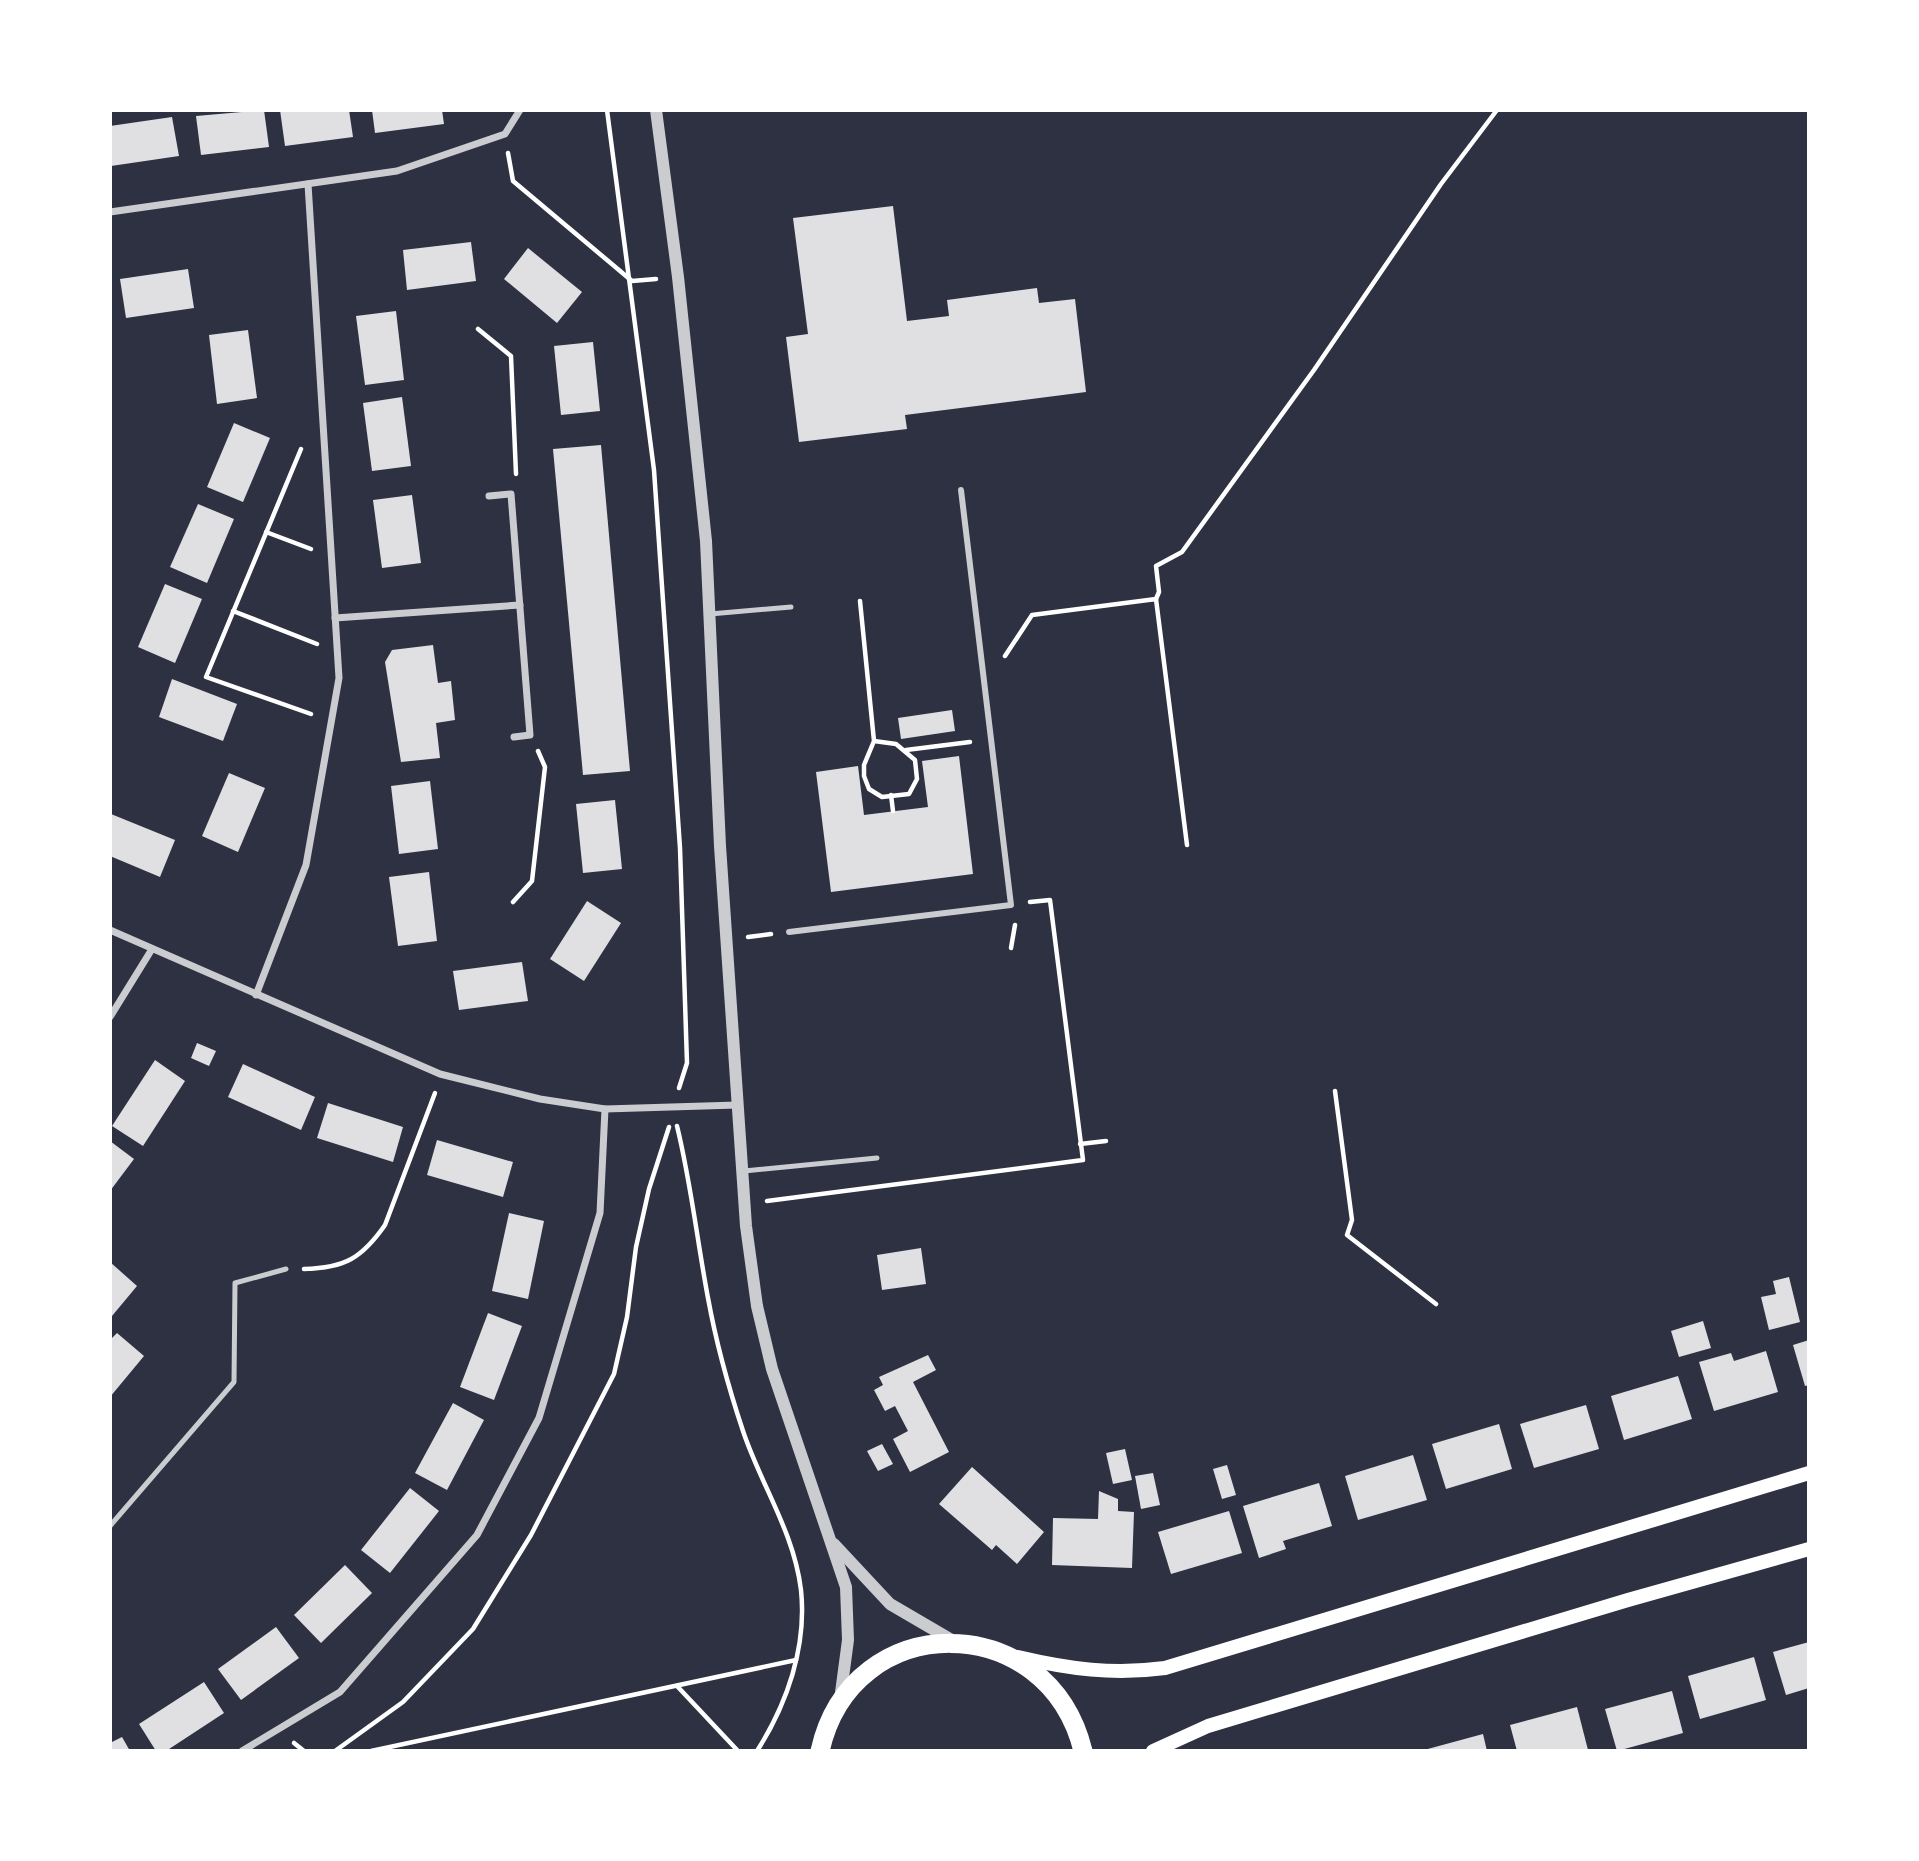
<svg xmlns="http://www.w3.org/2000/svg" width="1919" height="1861" font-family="Manrope,sans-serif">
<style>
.building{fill:#e0e0e3}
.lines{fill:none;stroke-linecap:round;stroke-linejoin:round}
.path{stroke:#fff;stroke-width:4.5}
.service{stroke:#caccd0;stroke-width:5}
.pedestrian{stroke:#caccd0;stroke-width:6}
.minor{stroke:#caccd0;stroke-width:7}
.tertiary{stroke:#caccd0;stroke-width:12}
.secondary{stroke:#fff;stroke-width:14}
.trunk{stroke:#fff;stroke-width:19}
</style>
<rect width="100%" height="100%" fill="#2d3142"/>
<!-- building -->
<g class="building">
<polygon points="264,110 269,147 201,155 196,116"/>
<polygon points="280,110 349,110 353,137 285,146"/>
<polygon points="372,110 442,110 444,124 375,133"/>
<polygon points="172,117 179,156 111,166 110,126"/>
<polygon points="893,206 907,321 949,316 947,300 1037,288 1039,303 1075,299 1086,392 905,415 907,429 799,442 786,337 808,334 793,218"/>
<polygon points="471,242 476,281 407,290 403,250"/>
<polygon points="528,248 582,292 557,323 504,279"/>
<polygon points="188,269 194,308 126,318 120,279"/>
<polygon points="396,311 404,380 365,385 356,316"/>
<polygon points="248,330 257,398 217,404 209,335"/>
<polygon points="593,342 600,411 561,415 554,346"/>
<polygon points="402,397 411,466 372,471 363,403"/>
<polygon points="234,423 270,438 243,502 207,487"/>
<polygon points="601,445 630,771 583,775 553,449"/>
<polygon points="412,495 421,563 382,568 373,500"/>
<polygon points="198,504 234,519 207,583 170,567"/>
<polygon points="165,584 202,599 175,663 138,647"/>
<polygon points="433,645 438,683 451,681 455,720 436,723 440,758 401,762 385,662 392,650"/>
<polygon points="172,679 237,704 223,741 159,717"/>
<polygon points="952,710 955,731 901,739 898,718"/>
<polygon points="959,756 973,874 831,892 816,772 858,766 864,815 928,807 922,761"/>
<polygon points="229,773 265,788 238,852 202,836"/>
<polygon points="430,781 438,849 399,854 391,786"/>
<polygon points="615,800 622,869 583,873 576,804"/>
<polygon points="111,814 175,840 160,877 110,856"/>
<polygon points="429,872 437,941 398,946 389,877"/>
<polygon points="587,901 621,923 584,981 550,959"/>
<polygon points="522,962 528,1001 459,1010 453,971"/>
<polygon points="197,1043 216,1051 209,1066 191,1058"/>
<polygon points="155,1060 185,1081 143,1146 112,1126"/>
<polygon points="243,1064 315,1097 301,1130 228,1097"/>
<polygon points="328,1103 403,1127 393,1162 317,1138"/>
<polygon points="437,1140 513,1162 503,1197 427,1175"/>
<polygon points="110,1141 134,1159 110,1191"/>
<polygon points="509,1213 544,1221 528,1299 492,1291"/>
<polygon points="921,1248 926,1284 882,1290 877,1255"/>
<polygon points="110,1262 137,1286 112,1316 110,1314"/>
<polygon points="1789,1277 1800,1322 1769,1330 1761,1297 1776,1294 1773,1281"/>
<polygon points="488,1313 522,1326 494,1400 460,1387"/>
<polygon points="1703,1321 1711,1348 1679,1357 1671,1331"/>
<polygon points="117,1333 144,1356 110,1397 110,1340"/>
<polygon points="1809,1340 1809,1385 1805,1386 1793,1345"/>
<polygon points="1766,1351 1778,1392 1714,1411 1699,1362 1731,1353 1734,1361"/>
<polygon points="928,1355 936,1370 913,1382 949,1452 910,1472 893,1439 908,1431 895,1406 885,1411 874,1390 883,1385 879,1377"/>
<polygon points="1678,1376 1692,1419 1624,1440 1611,1396"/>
<polygon points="453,1403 484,1420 447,1490 415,1473"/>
<polygon points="1586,1405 1599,1449 1534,1468 1520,1424"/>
<polygon points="1499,1424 1512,1469 1446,1489 1432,1444"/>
<polygon points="882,1444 893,1464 878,1471 867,1451"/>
<polygon points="1125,1449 1132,1480 1113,1484 1106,1453"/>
<polygon points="1413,1455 1427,1500 1358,1520 1345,1476"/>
<polygon points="1227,1465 1236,1495 1222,1499 1213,1469"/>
<polygon points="972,1467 1044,1532 1017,1564 996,1545 992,1550 939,1504"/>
<polygon points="1153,1473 1160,1505 1141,1509 1135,1476"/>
<polygon points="1319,1483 1332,1526 1283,1541 1286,1549 1259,1558 1243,1506"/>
<polygon points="410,1488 439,1511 390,1573 361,1550"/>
<polygon points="1099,1491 1118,1499 1118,1511 1134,1512 1132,1568 1052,1565 1053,1518 1098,1519"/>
<polygon points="1229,1511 1242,1553 1171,1574 1158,1532"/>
<polygon points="345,1565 372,1593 321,1643 294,1615"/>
<polygon points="276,1627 299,1658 241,1700 218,1669"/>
<polygon points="1809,1642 1809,1688 1786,1695 1773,1652"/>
<polygon points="1754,1657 1766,1700 1700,1719 1688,1676"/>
<polygon points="204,1682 224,1713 166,1751 156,1751 139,1724"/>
<polygon points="1672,1691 1683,1733 1617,1751 1605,1709"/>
<polygon points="1577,1707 1588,1750 1517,1751 1510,1725"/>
<polygon points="1483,1734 1487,1751 1424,1751 1424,1750"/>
<polygon points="122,1737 130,1751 110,1751 110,1743"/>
</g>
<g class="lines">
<!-- path -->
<g class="path">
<polyline points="607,110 654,470 680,848 687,1063 679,1088"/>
<polyline points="508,153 513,181 632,281 656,279"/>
<polyline points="478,329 511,356 516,474"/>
<polyline points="301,449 206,677 311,714"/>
<polyline points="266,532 311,549"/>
<polyline points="1156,599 1159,592 1156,566 1182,552 1314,370 1441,184 1497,110"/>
<polyline points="860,601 874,741 864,765 864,776 869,789 882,797 909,794 917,779 915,760 896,744 874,741"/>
<polyline points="233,611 317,644"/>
<polyline points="1005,656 1032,615 1156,599 1187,845"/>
<polyline points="906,750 970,742"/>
<polyline points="891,795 893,811"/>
<polyline points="513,902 532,881 545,767 538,751"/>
<polyline points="748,937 771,934"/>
<polyline points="1011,948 1015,925"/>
<polyline points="1335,1091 1352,1220 1347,1235 1436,1304"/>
<path d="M 677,1126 C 691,1183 697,1240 708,1298 C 716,1342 729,1389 743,1431 C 761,1485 794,1532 801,1590 C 807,1647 787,1704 757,1751"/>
<polyline points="1080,1144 1106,1141"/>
<polyline points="767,1201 1083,1160 1050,900 1030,902"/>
<path d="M 304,1269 C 345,1268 362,1258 385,1225 L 435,1093"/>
<polyline points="677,1686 738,1751"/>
<polyline points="294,1743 304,1751"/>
<polyline points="335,1751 403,1702 473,1629 531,1535 614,1374 627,1317 636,1247 649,1189 669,1127"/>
<polyline points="371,1751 796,1660"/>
</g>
<!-- service -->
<g class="service">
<polyline points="710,614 791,607"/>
<polyline points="744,1171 877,1158"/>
<polyline points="110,1526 234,1382 235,1283 286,1269"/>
</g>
<!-- pedestrian -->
<polyline class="pedestrian" points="789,932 1011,905 961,490"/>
<!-- minor -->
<g class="minor">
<polyline points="110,212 397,171 505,134 520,110"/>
<polyline points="489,496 511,494 530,735 514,737"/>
<polyline points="335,618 520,605"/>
<polyline points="110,930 440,1074 540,1099 605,1109 737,1105"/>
<polyline points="256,995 306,865 339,678 308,184"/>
<polyline points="110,1017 152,949"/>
<polyline points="242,1751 340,1692 477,1535 539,1418 600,1213 605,1109"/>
</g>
<!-- tertiary -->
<g class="tertiary">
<polyline points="656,110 678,277 706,541 720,846 746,1226 757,1306 772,1369 846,1587 848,1640 840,1700"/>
<polyline points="834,1544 890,1604 955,1642"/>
</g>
<!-- secondary -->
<g class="secondary">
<path d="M 1018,1657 C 1069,1669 1113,1675 1165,1668 L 1809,1473"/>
<polyline points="1153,1751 1208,1726 1628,1600 1809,1549"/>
</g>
<!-- trunk -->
<path class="trunk" d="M 820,1751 C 852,1607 1048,1608 1083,1751"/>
</g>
<!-- border -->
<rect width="1919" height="1861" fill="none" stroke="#ffffff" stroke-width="224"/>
</svg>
